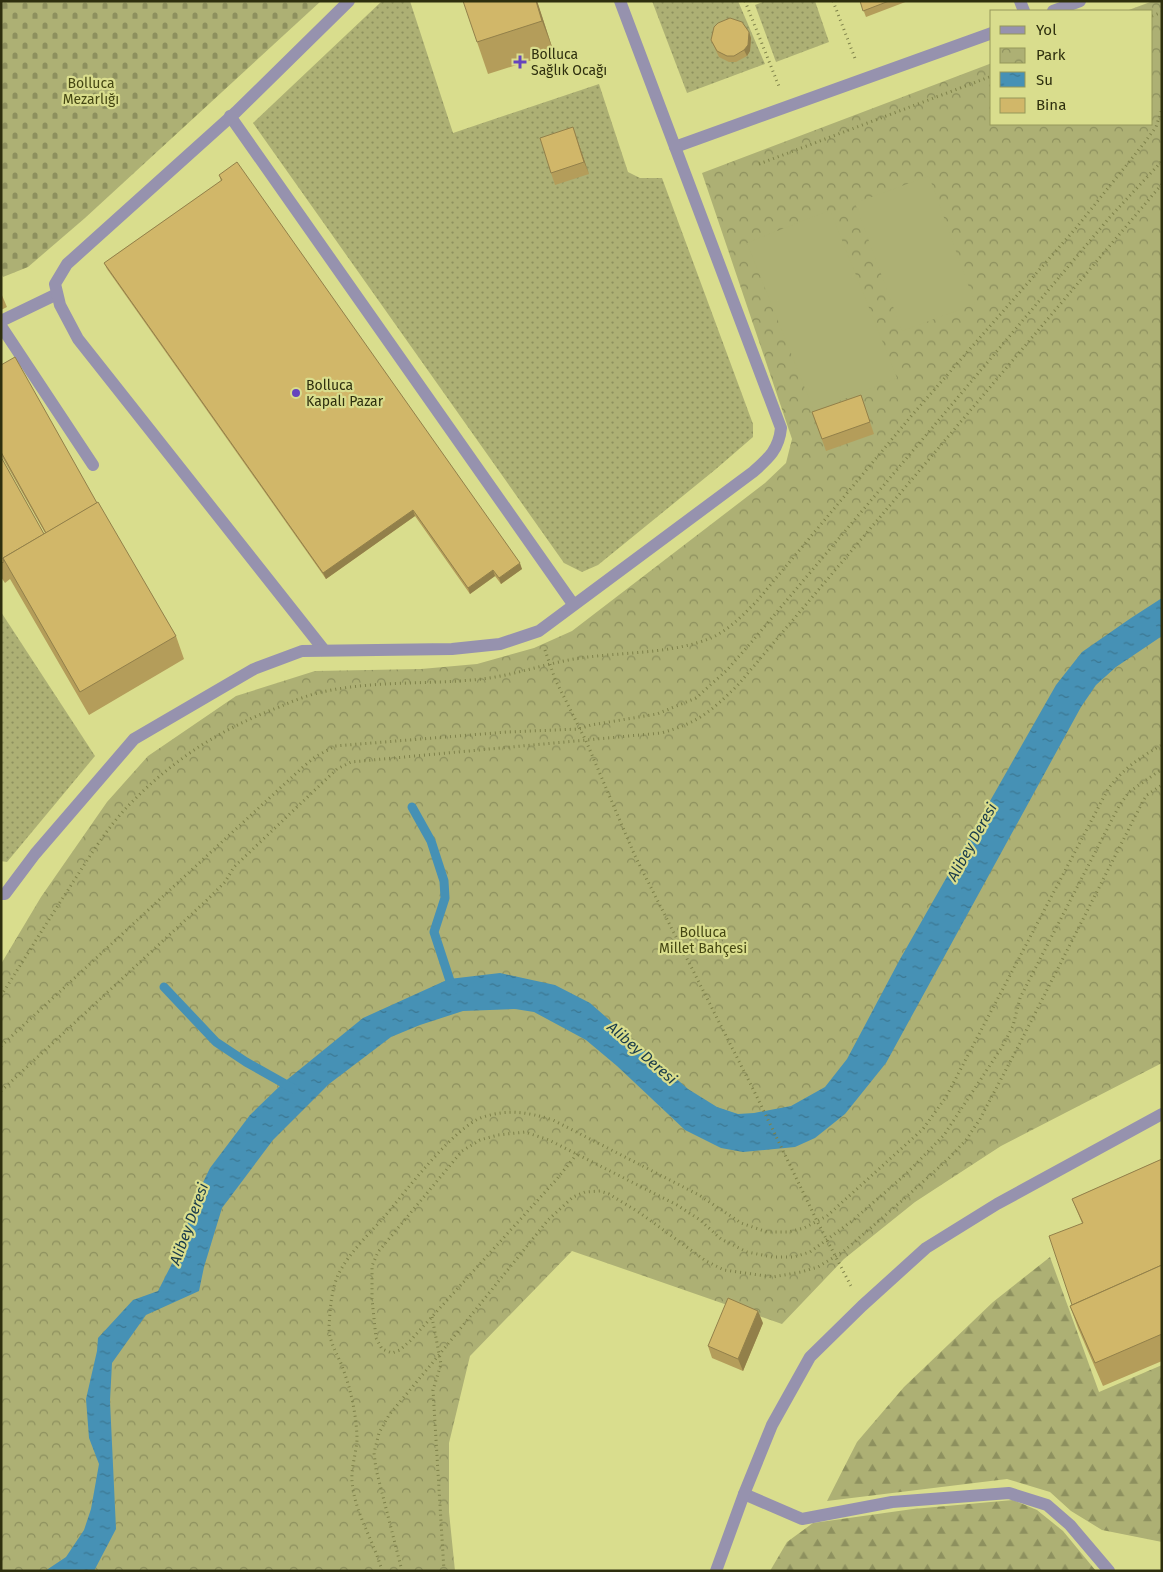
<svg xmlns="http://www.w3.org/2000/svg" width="1163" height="1572" font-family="'Fira Sans',sans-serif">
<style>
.grass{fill:url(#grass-dots)}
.forest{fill:url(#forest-firs)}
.cemetery{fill:url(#cemetery-stones)}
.park{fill:url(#park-crowns)}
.pitch{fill:#adb074}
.water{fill:url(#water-ripples)}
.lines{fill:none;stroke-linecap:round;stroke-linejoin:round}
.stream{stroke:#4691b5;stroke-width:9}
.path{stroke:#7e814a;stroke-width:3;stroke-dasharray:1 4;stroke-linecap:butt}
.service{stroke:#9692ae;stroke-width:12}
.minor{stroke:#9692ae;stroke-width:12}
.wall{fill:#b49d5a}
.shaded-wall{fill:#92804a}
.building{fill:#d1b769;stroke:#92804a}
.poi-dot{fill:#6544bd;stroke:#d9dd8d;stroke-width:2}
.labels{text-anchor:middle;stroke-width:4.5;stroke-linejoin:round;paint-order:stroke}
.poi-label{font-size:14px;fill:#2e2f0e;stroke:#d9dd8d;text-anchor:start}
.park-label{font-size:14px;fill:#454712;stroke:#d9dd8d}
.water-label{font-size:15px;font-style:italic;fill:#193b4b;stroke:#d9dd8d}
</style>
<defs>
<pattern id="grass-dots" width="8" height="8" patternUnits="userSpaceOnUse" patternTransform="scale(1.25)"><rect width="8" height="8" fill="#adb074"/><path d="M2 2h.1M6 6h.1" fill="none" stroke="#8d905e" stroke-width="1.8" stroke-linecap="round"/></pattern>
<pattern id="forest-firs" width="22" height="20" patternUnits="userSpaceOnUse" patternTransform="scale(1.25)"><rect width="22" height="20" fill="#adb074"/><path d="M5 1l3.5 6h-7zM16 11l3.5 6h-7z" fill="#8d905e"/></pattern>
<pattern id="cemetery-stones" width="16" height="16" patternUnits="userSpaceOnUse" patternTransform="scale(1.25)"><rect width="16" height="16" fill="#adb074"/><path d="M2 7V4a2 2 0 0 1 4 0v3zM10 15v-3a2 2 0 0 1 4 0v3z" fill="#8d905e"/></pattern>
<pattern id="park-crowns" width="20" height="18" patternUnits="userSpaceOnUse" patternTransform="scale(1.25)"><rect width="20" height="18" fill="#adb074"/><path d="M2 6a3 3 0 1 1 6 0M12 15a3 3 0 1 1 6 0" fill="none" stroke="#8d905e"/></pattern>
<pattern id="water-ripples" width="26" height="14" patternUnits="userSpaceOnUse" patternTransform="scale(1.25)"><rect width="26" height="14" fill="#4691b5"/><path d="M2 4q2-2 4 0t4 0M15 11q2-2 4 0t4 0" fill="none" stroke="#3b7792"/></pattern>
</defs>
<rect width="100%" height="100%" fill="#d9dd8d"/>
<!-- grass -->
<g class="grass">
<polygon points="382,1 410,1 453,133 599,84 628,172 640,178 662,178 753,424 753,437 716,469 598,565 582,572 564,563 253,123"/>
<polygon points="652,1 738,1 765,64 687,93"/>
<polygon points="765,1 815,1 829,42 776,62 755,5"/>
<polygon points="1,612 95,756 7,862 1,861"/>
</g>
<!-- forest -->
<g class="forest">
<polygon points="1050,1257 1099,1392 1162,1365 1162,1542 1102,1530 1071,1511 1050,1492 1007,1479 827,1501 857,1442 904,1387 993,1302"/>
<polygon points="1013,1500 1037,1510 1063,1531 1096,1571 770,1571 787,1542 813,1523 913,1509"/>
</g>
<!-- cemetery -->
<polygon class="cemetery" points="1,1 321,1 85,218 28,267 3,277 1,273"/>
<!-- park -->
<polygon class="park" points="1153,1 1162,1 1162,1063 1001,1146 915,1202 844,1259 782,1324 572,1251 470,1356 449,1443 449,1512 455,1571 1,1571 1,964 41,897 107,802 148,756 236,696 315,671 421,669 477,664 534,648 572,631 765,483 786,463 792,439 702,173 992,63 992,124 1152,124 1152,11 1126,11"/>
<!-- pitch -->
<g class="pitch">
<polygon points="929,176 975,304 902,331 855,203"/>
<polygon points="830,210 897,378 814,411 747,243"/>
</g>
<!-- water -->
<polygon class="water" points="1162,598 1162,636 1116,667 1096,685 1081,707 886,1063 845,1114 815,1138 795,1147 743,1152 721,1148 685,1130 617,1066 586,1040 534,1012 515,1009 463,1011 420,1025 391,1037 329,1084 273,1140 222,1208 204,1267 199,1291 146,1315 112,1363 110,1401 116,1529 94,1571 45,1571 66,1557 84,1530 91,1509 99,1464 89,1438 86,1399 97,1351 98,1338 133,1300 158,1291 186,1236 190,1209 210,1168 250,1115 283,1083 363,1018 449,979 500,973 555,985 590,1003 688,1089 717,1107 738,1114 754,1113 791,1106 825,1087 847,1059 899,961 1056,685 1082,652 1131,618"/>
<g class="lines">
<!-- stream -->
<g class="stream">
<polyline points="412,807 431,841 444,881 445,898 434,932 453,990"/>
<polyline points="164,987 216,1042 246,1062 294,1089"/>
</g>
<!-- path -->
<g class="path">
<polyline points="745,1 780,89"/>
<polyline points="833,1 856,61"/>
<polyline points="1152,16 1162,12"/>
<polyline points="759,164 992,76"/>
<polyline points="545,650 555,679 586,741 635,856 757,1097 817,1221 852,1288"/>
<path d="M 1,996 C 26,956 51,916 77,876 C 93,851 110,824 131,803 C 175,758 221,729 279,707 C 293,701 308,695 322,692 C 375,680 429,685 482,679 C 515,675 547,663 580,658 C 622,652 672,654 711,638 C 729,630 744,614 757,601 L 913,414 L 1076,228 L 1145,142 L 1156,127 L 1162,109"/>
<polyline points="1,1046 303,767 315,757 335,746 507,732 579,729 591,725 657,714 696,698 727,670 749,645 1110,217 1162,161"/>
<path d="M 1,1091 L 208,899 L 225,882 L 234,867 L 337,769 L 351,762 L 661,733 C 698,723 710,712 737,686 L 1162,184"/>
<polyline points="577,1154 556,1180 410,1341 400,1350 392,1353 382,1349 376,1338 372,1299 372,1266 378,1252 462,1151 480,1140 498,1135 525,1132 549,1140 677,1205 700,1220 721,1239 747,1252 772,1257 794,1257 810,1252 852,1221 906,1174 944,1135 1002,1047 1013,1026 1020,998 1119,806 1129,792 1162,769"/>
<polyline points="432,1317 441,1364 433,1390 444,1571"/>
<path d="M 382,1571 C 374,1541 354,1512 352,1481 C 351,1468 356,1454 357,1440 C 357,1425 354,1406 350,1391 C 348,1383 345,1374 342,1366 C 337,1353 329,1342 329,1327 C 330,1311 331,1291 338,1275 C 348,1254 370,1233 385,1216 C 405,1192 455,1126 483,1117 C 509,1109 527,1112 553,1120 L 699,1195 L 741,1223 L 767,1232 L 788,1232 L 804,1228 L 827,1216 L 923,1129 L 946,1097 L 1108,789 C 1123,769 1140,757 1162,745"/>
<polyline points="402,1571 376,1469 374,1453 379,1433 389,1415 439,1355 548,1220 573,1197 585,1192 600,1191 609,1194 640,1213 706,1261 724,1270 773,1277 801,1272 818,1267 844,1251 904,1199 947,1160 966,1140 980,1119 1020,1043 1143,801 1147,795 1162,785"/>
</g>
<!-- service -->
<g class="service">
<polyline points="1020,1 1024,11"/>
<polyline points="1053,11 1080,1"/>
<polyline points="230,116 573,604"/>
<polyline points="675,147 992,33"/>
<polyline points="1,321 57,294"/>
<polyline points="1,326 93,465"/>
<polyline points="744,1494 802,1519 892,1502 1009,1493 1047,1505 1070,1525 1109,1571"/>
</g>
<!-- minor -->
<g class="minor">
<polyline points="324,650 78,339 60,305 55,284 67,264 236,112 349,1"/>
<path d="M 1,894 L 5,894 L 35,854 L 134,739 L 254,669 L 302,651 L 452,649 L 500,644 L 539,631 L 753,472 C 769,458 779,449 781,428 L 620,1"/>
<polyline points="716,1571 744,1494 772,1425 810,1357 862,1306 926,1248 997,1204 1162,1114"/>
</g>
</g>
<!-- wall -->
<g class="wall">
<polygon points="537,1 554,53 488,74 477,42"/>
<polygon points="860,1 908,1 866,17"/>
<polygon points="749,32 751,38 750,51 747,56 736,62 729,62 719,57 711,40"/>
<polygon points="573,127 589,174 555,185 551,173"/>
<polygon points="219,175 522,569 501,584 495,576 470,594 415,516 326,579 107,269 104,263 221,181"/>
<polygon points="1,293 7,307 1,310"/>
<polygon points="1,365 97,503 176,636 184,659 89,715 10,579 5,583 1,577 1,457 44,534 45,533 1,455"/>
<polygon points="861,395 874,434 826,451 812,412"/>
<polygon points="1162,1159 1162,1361 1103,1386 1078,1328 1070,1306 1072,1305 1082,1223 1072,1199"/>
<polygon points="763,1323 743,1371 712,1358 708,1346"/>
</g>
<!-- shaded-wall -->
<g class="shaded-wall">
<polygon points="536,1 537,1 554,53 542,21"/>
<polygon points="749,32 751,38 750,51 747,56 744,50"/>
<polygon points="573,127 577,139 589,174 584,162"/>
<polygon points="413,510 415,516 326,579 323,573"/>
<polygon points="520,563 522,569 501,584 499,578"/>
<polygon points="493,570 495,576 470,594 468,588"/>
<polygon points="758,1311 763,1323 743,1371 738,1359"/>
</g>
<!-- building -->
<g class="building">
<polygon points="463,1 536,1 542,21 477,42"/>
<polygon points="860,1 889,1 863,11"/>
<polygon points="730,18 742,22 749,32 748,45 744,50 734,56 727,56 717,51 711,40 714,27 718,23"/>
<polygon points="573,127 584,162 551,173 540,138"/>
<polygon points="237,162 520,563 499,578 493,570 468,588 413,510 323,573 104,263 222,180 219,175"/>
<polygon points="15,357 97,503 46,533 1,452 1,365"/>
<polygon points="861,395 870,422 822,439 812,412"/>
<polygon points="1,457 44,534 3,558 4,562 1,563"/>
<polygon points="98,502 176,636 80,692 3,558"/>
<polygon points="1162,1159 1162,1265 1072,1305 1049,1236 1083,1223 1072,1199"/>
<polygon points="1162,1265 1162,1334 1095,1363 1070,1306"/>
<polygon points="728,1298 758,1311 738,1359 708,1346"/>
</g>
<!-- markers -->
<g class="poi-dot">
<path d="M517.5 54.5h5v5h5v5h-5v5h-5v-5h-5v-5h5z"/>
<circle cx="296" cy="393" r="5"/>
</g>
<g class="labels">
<!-- poi labels -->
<g class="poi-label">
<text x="531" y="59">Bolluca<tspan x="531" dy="16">Sağlık Ocağı</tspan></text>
<text x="306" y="390">Bolluca<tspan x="306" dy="16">Kapalı Pazar</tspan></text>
</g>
<!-- park labels -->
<g class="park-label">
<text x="91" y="88">Bolluca<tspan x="91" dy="16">Mezarlığı</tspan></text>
<text x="703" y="937">Bolluca<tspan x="703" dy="16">Millet Bahçesi</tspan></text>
</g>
<!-- water labels -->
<g class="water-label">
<text transform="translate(972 842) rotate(-61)" y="5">Alibey Deresi</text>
<text transform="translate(642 1053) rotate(41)" y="5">Alibey Deresi</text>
<text transform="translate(189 1224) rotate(-70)" y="5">Alibey Deresi</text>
</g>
</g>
<!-- border -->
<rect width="1163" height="1572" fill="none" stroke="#2e2f0e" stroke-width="5"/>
<!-- legend -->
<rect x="990" y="10" width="162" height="115" fill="#d9dd8d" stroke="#95975a"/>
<rect x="1000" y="26" width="25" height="8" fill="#9692ae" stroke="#95975a"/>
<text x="1036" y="35" font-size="15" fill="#2e2f0e">Yol</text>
<rect x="1000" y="48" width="25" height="15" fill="url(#park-crowns)" stroke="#95975a"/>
<text x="1036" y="60" font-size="15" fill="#2e2f0e">Park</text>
<rect x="1000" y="72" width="25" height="15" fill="url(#water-ripples)" stroke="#95975a"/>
<text x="1036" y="85" font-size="15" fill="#2e2f0e">Su</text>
<rect x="1000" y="98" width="25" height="15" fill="#d1b769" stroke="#95975a"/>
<text x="1036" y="110" font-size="15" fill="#2e2f0e">Bina</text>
</svg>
